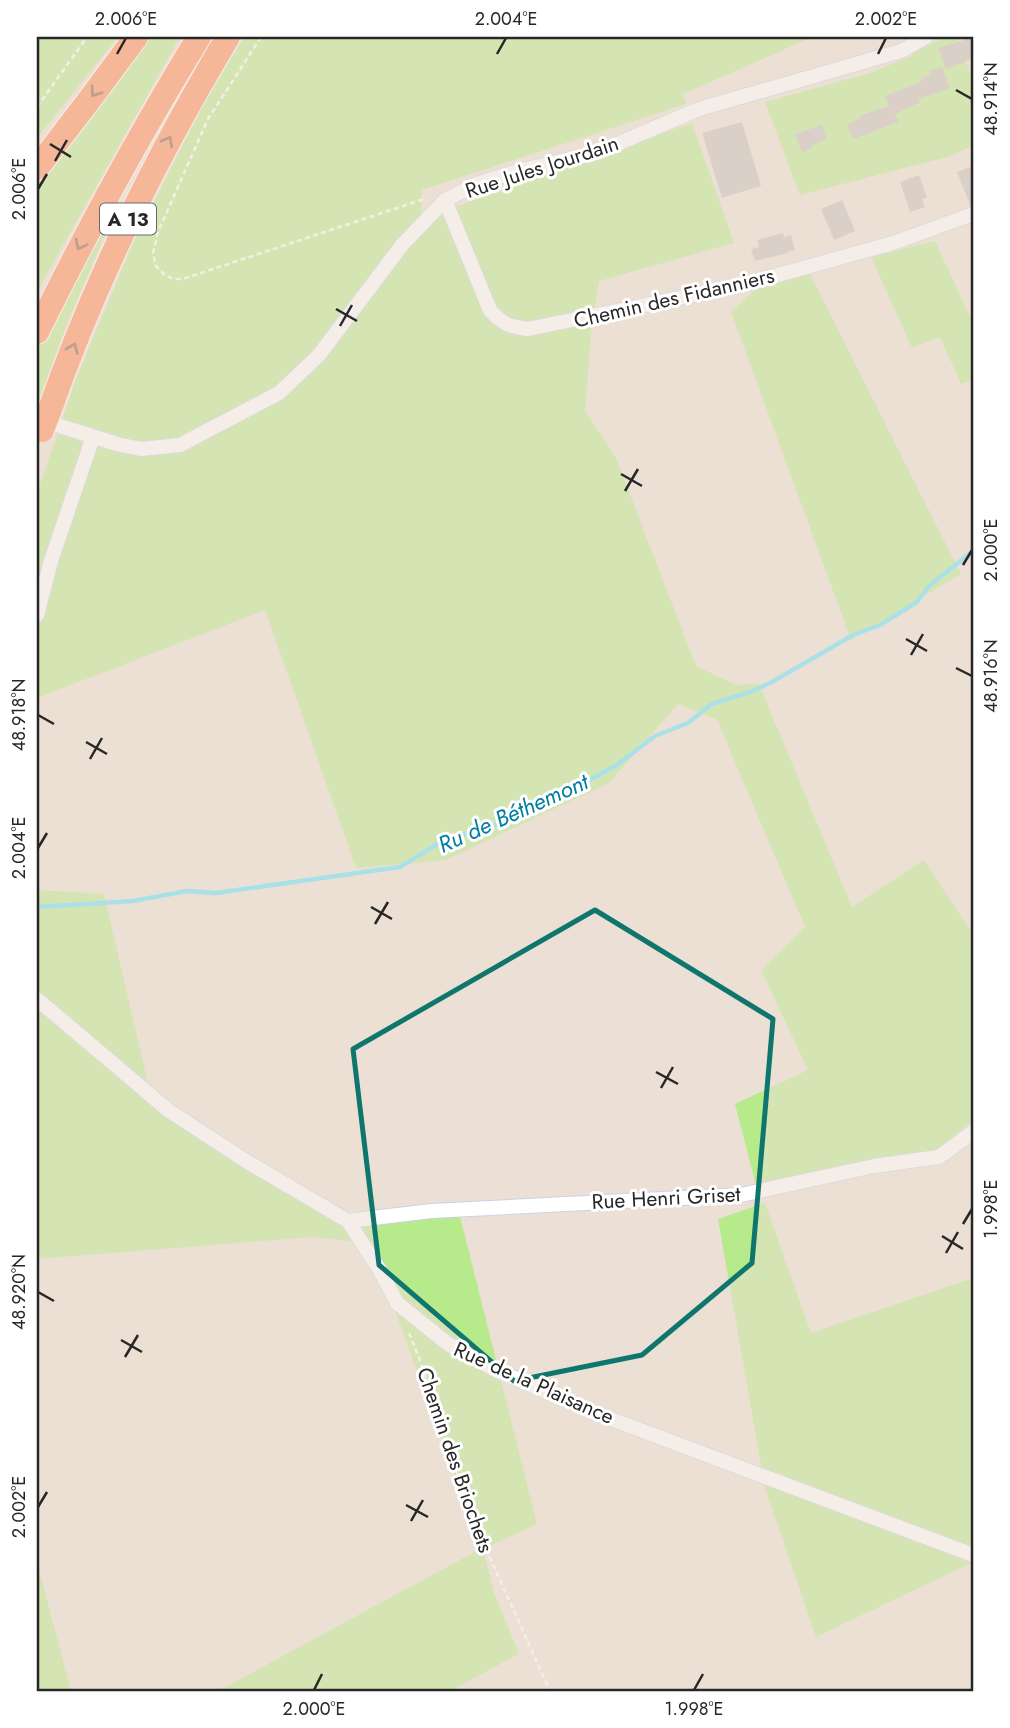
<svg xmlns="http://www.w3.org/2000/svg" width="1010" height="1728" font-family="Jost,sans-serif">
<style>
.green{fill:#b6ea8b;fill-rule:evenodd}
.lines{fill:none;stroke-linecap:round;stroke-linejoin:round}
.stream{stroke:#5be3fb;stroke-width:4.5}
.building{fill:#c6bdb6}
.street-casing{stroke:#cbd2e2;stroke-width:16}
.highway-casing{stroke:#fff;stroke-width:26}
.path{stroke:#fff;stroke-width:2.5;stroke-dasharray:5 3.5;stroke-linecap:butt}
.street{stroke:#fff;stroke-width:14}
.highway{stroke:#ff864e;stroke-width:24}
.highway-bridge-casing{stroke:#fff;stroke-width:26;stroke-linecap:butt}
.highway-bridge{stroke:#ff864e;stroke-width:24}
.oneway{stroke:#885239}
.marked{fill:none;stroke:#0f766e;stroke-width:5;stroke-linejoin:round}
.ticks{fill:none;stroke:#272727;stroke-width:2.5}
.labels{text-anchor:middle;stroke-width:6;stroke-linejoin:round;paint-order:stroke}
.shield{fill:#fff;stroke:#686868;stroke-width:2}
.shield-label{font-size:19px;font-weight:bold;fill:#272727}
.street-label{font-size:21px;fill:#272727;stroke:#fff}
.water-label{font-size:23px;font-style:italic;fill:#007da2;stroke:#fff}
.neatline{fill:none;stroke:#272727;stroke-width:2.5}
.ticks-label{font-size:18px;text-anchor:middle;fill:#272727}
</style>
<rect width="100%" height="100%" fill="#ece0d6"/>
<!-- green -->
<g class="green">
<polygon points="37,37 118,37 37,138"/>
<polygon points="145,37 180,37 37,292 37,183"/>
<polygon points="244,37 692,37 693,40 702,37 813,37 683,94 686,104 422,190 421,211 449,209 692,123 734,243 599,281 592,322 585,411 616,458 696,666 736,685 759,684 852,907 924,860 973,934 973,1120 921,1163 756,1185 735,1104 808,1070 761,970 805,927 717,720 678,704 609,783 446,860 356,868 265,610 37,698 37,493 76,379 133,243 202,107"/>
<path d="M 943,37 L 957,37 L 973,82 L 973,145 L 951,156 L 800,195 L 765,102 L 870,73 L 912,56 L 912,54 ZM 913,85 L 920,104 L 892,114 L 886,96 Z"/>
<polygon points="134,166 67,324 37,406 37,351 65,293"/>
<polygon points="935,241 973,323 973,379 961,384 940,337 912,348 871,257"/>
<polygon points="810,274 961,574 851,640 731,312 756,288"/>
<polygon points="37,890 104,894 151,1096 353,1215 458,1208 537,1524 483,1549 494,1592 519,1654 450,1691 218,1691 482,1548 370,1243 312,1237 37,1259"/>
<polygon points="765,1203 811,1333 973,1278 973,1562 816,1637 765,1488 718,1219"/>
<polygon points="37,1561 71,1691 37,1691"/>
</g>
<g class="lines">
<!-- stream -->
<polyline class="stream" points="37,907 133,901 187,891 216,893 400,867 442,841 501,823 523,810 573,789 615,766 655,736 688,723 712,704 753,691 772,682 853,635 880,625 917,602 929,586 973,551"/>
</g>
<!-- building -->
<g class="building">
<polygon points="973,37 973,59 946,69 938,48"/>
<polygon points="942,67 950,88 919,99 920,103 895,114 899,122 853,139 847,124 860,119 859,116 889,106 885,96 922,81 921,78 930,74 929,71"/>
<polygon points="742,122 761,186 722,198 702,133"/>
<polygon points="822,125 827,139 812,145 813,148 802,152 795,134"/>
<polygon points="973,166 973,205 970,205 957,172"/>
<polygon points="919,175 927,198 922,199 925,207 910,212 900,182"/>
<polygon points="842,200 855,231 834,240 821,209"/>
<polygon points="783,233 784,237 791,235 795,250 788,251 789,253 755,261 751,249 759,247 757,240"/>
</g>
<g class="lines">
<!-- street casing -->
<g class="street-casing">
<g id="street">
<path d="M 445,200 L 490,310 C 503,325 509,326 528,329 L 742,285 L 893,243 L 973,214"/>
<polyline points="41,420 117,444 141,449 180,445 279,393 319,355 402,245 445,200 477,184 518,171 596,153 699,109 901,51 926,37"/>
<polyline points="37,615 51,561 93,437"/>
<polyline points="37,999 168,1110 246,1161 348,1221 379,1269 397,1303 448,1344 498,1371 598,1414 973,1555"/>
<polyline points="348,1221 431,1211 741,1195 874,1166 939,1157 973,1132"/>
</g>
</g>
<!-- highway casing -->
<g class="highway-casing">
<g id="highway">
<polyline points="37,168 90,99 136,37"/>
<path d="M 37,332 C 87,231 140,133 199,37"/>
<path d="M 49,412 C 95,280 156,157 228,37"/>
</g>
</g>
<!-- path -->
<g class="path">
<polyline points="261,37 208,119 158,232 153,253 156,266 166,276 174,279 183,279 424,199"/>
<polyline points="37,107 87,37"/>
<polyline points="409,1333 421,1363 472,1518 550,1691"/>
</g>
<!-- street -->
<use href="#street" class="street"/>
<!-- highway -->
<use href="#highway" class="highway"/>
<!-- highway-bridge casing -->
<g class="highway-bridge-casing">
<polyline id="highway-bridge" points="42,430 49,412"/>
</g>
<!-- highway-bridge -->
<use href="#highway-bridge" class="highway-bridge"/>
</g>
<!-- one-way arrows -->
<defs><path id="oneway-chevron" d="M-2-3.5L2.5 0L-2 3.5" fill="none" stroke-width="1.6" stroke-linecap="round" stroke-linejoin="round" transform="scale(1.75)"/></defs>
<g class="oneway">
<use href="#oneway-chevron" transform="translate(95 92) rotate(126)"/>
<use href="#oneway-chevron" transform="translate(168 141) rotate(-61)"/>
<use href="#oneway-chevron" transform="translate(80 245) rotate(117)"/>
<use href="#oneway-chevron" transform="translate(73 348) rotate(-68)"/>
</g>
<!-- marked area -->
<path d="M0 0H1010V1728H0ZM 595,910 L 773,1019 L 752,1263 L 642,1355 L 514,1381 L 379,1265 L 353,1049 Z" fill="#ece0d6" fill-opacity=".55" fill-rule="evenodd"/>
<path class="marked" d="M 595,910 L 773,1019 L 752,1263 L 642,1355 L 514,1381 L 379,1265 L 353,1049 Z"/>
<!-- ticks -->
<path class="ticks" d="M 117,54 L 126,38M 497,54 L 506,38M 878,54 L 886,38M 956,90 L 972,99M 50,144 L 71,157M 55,161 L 67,140M 38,189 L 47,174M 336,309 L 357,321M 340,326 L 352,305M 621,474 L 642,486M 625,491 L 638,469M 963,565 L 972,550M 906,639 L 927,651M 911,655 L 923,634M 956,668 L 972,676M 38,715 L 54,724M 86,742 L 107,754M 90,759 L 102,738M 38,848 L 47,833M 371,907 L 392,919M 375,924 L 388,902M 656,1072 L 678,1084M 661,1088 L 673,1067M 963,1224 L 972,1209M 942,1236 L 963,1249M 946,1253 L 958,1232M 38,1292 L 54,1301M 121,1340 L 142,1352M 125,1357 L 138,1335M 406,1505 L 428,1517M 38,1507 L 47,1492M 411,1521 L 423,1500M 314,1690 L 322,1674M 694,1690 L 703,1674"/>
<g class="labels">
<!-- shield labels -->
<rect class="shield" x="100" y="203.5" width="56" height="31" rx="5"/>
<g class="shield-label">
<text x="128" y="226">A 13</text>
</g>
<!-- street labels -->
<g class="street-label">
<text transform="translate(542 167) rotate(-18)" y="7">Rue Jules Jourdain</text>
<text transform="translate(674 298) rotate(-13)" y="7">Chemin des Fidanniers</text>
<text transform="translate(666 1198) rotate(-3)" y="7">Rue Henri Griset</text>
<text transform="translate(534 1383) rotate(24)" y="7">Rue de la Plaisance</text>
<text transform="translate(455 1460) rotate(71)" y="7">Chemin des Briochets</text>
</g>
<!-- water labels -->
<g class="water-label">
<text transform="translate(513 813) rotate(-24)" y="8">Ru de Béthemont</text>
</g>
</g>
<!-- border -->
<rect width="1010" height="1728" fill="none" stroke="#ffffff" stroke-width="77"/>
<rect x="38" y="38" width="934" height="1652" class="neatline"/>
<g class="ticks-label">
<text x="126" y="25">2.006°E</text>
<text x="506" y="25">2.004°E</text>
<text x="886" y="25">2.002°E</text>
<text transform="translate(991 99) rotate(-90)" y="6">48.914°N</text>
<text transform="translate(19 189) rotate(-90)" y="6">2.006°E</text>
<text transform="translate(991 550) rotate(-90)" y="6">2.000°E</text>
<text transform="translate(991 676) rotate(-90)" y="6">48.916°N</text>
<text transform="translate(19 715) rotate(-90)" y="6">48.918°N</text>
<text transform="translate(19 848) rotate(-90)" y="6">2.004°E</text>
<text transform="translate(991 1209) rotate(-90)" y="6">1.998°E</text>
<text transform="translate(19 1292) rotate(-90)" y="6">48.920°N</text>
<text transform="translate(19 1507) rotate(-90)" y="6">2.002°E</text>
<text x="314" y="1715">2.000°E</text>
<text x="694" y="1715">1.998°E</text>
</g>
</svg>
